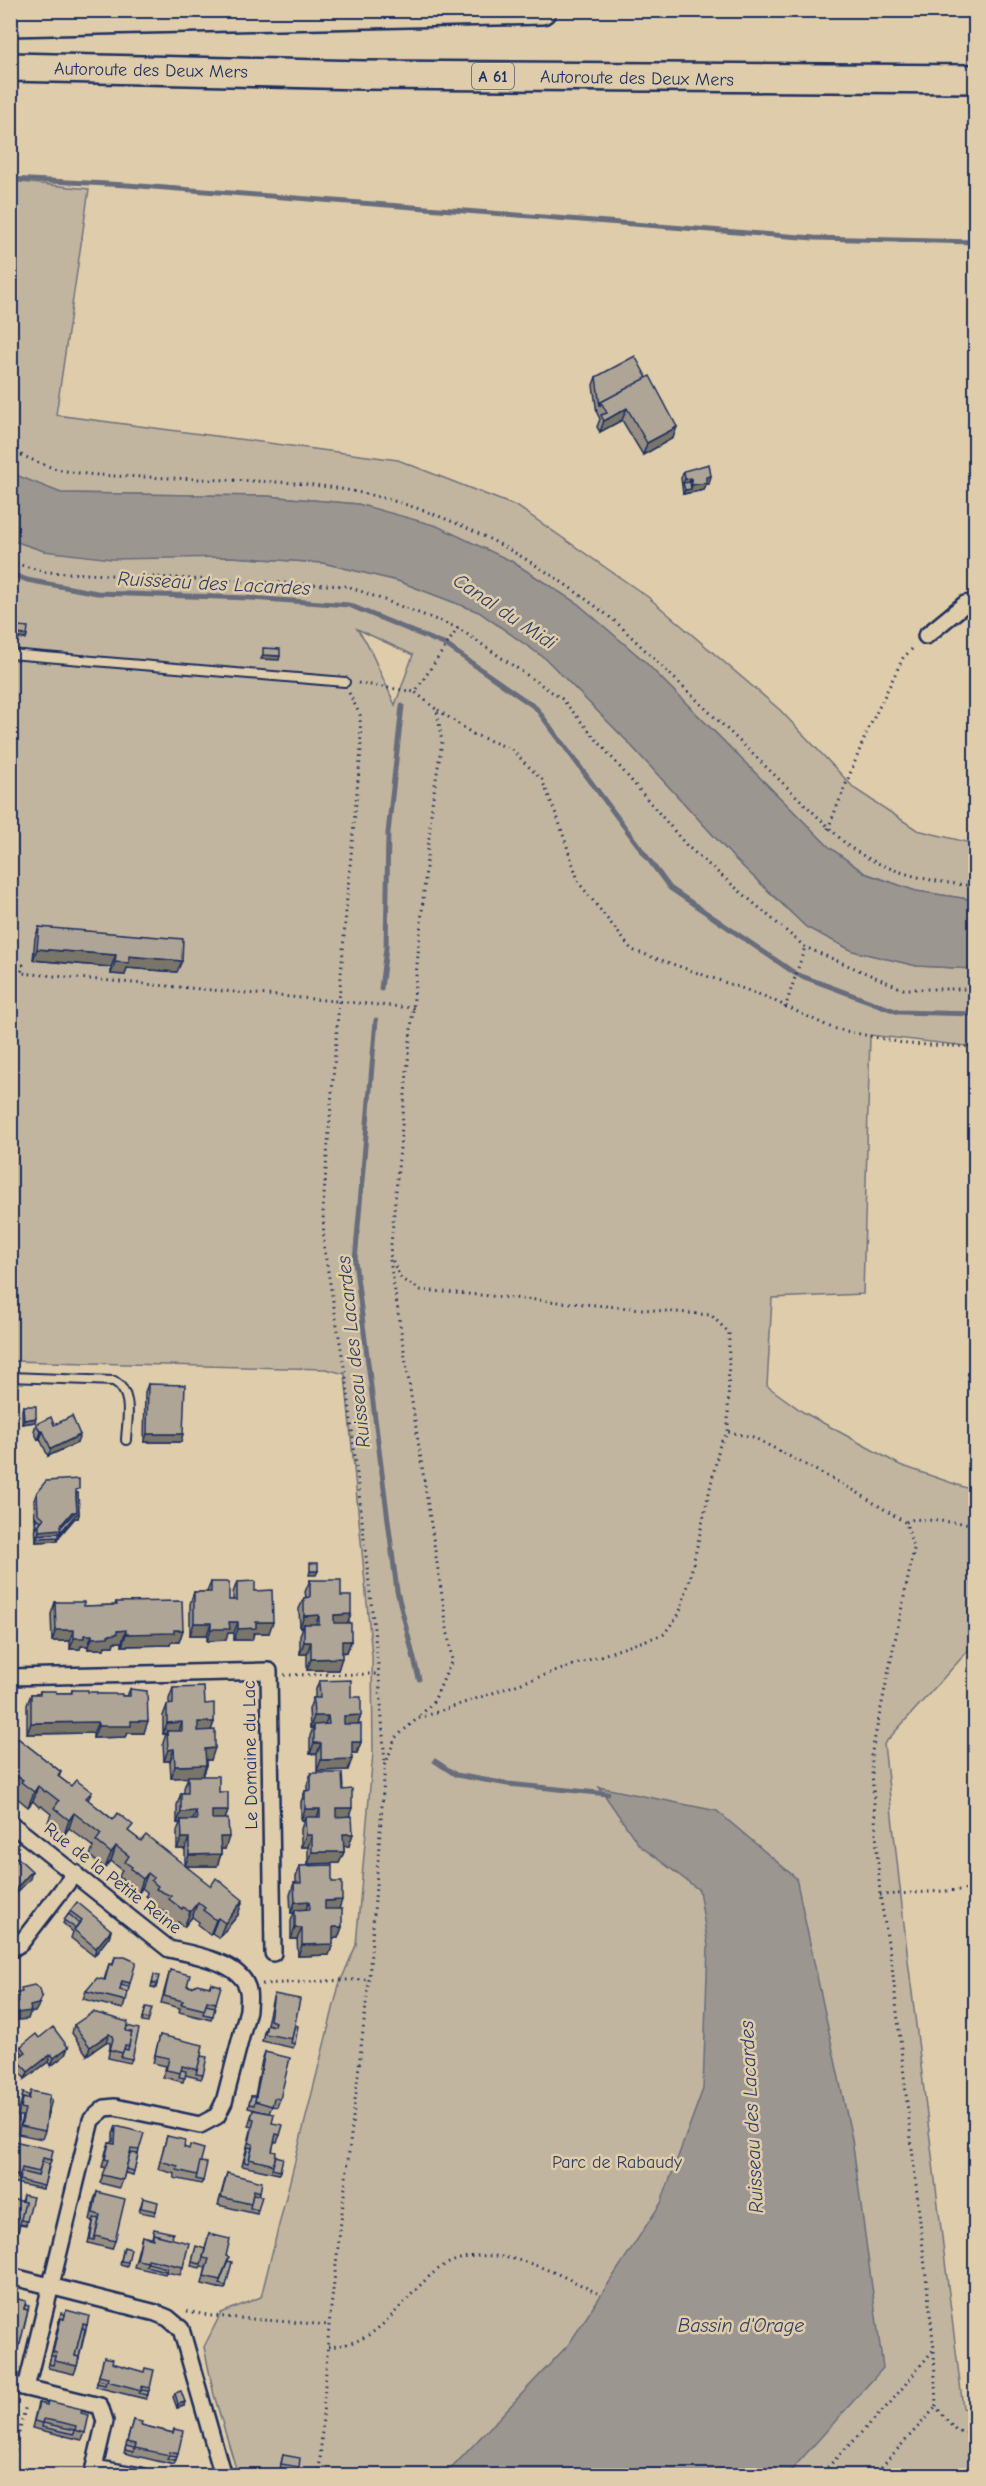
<svg xmlns="http://www.w3.org/2000/svg" width="986" height="2486" font-family="'Comic Neue',sans-serif">
<style>
.green{fill:#c2b59f;stroke:#6e727e;stroke-width:1.5;fill-rule:evenodd}
.water{fill:#9c9690;stroke:#686d7c;stroke-width:1.5}
.lines{fill:none;stroke-linecap:round;stroke-linejoin:round}
.stream{stroke:#686d7c;stroke-width:5}
.lane-casing{stroke:#1b2f5e;stroke-width:12}
.street-casing{stroke:#1b2f5e;stroke-width:20}
.highway-casing{stroke:#1b2f5e;stroke-width:32}
.path{stroke:#1b2f5e;stroke-width:3;stroke-dasharray:1.5 4.5;stroke-linecap:butt}
.lane{stroke:#dfccaa;stroke-width:8}
.street{stroke:#dfccaa;stroke-width:15}
.highway{stroke:#dfccaa;stroke-width:27}
.wall{fill:#968e82;stroke:#1b2f5e;stroke-width:1.5}
.shaded-wall{fill:#7a746a;stroke:#1b2f5e;stroke-width:1.5}
.building{fill:#afa597;stroke:#1b2f5e;stroke-width:1.5}
.labels{text-anchor:middle;stroke-width:5;stroke-linejoin:round;paint-order:stroke}
.shield{fill:#dfccaa;stroke:#565e75;stroke-width:1.5}
.shield-label{font-size:16px;font-weight:bold;fill:#1b2f5e}
.street-label{font-size:18px;fill:#1b2f5e;stroke:#dfccaa}
.park-label{font-size:18px;fill:#2c3c64;stroke:#dfccaa}
.water-label{font-size:20px;font-style:italic;fill:#2e3e66;stroke:#dfccaa}
</style>
<rect width="100%" height="100%" fill="#dfccaa"/>
<filter id="ink" filterUnits="userSpaceOnUse"><feTurbulence type="fractalNoise" baseFrequency=".0167" numOctaves="2"/><feDisplacementMap in="SourceGraphic" scale="12" xChannelSelector="R" yChannelSelector="G"/><feConvolveMatrix kernelMatrix="1 2 1 2 8 2 1 2 1" color-interpolation-filters="sRGB"/></filter>
<g filter="url(#ink)">
<!-- green -->
<g class="green">
<polygon points="11,181 89,189 56,415 398,460 518,507 648,597 780,710 855,789 917,830 975,844 975,900 916,891 865,873 828,846 643,660 578,604 511,561 358,504 267,496 61,493 29,481 11,522"/>
<path d="M 11,540 L 44,551 L 232,557 L 323,563 L 398,581 L 479,612 L 546,659 L 627,741 L 734,858 L 806,927 L 853,951 L 917,966 L 975,969 L 975,1047 L 870,1035 L 863,1294 L 772,1298 L 767,1386 L 803,1412 L 900,1465 L 975,1491 L 975,1643 L 884,1744 L 908,1960 L 963,2408 L 975,2411 L 975,2475 L 238,2475 L 214,2395 L 204,2347 L 221,2313 L 261,2297 L 339,1985 L 356,1945 L 373,1753 L 372,1656 L 345,1374 L 326,1369 L 11,1361 ZM 357,629 L 413,655 L 395,705 L 367,643 Z"/>
</g>
<!-- water -->
<g class="water">
<polygon points="11,473 61,493 267,496 358,504 437,526 511,561 578,604 643,660 828,846 864,873 916,891 975,900 975,969 917,966 853,951 806,927 734,858 627,741 546,659 479,612 398,581 323,563 232,557 112,559 44,551 11,540"/>
<polygon points="599,1787 717,1811 796,1878 852,2139 883,2368 787,2475 445,2475 569,2344 661,2203 703,2089 708,1946 699,1890 639,1845"/>
</g>
<g class="lines">
<!-- stream -->
<g class="stream">
<polyline points="10,179 127,185 814,238 976,242"/>
<polyline points="10,573 27,580 97,593 250,598 349,605 446,645 536,708 670,888 796,974 898,1012 976,1014"/>
<polyline points="381,989 386,948 388,833 402,706"/>
<polyline points="376,1020 355,1261 397,1591 419,1679"/>
<polyline points="435,1761 456,1775 508,1784 608,1794"/>
</g>
<!-- lane casing -->
<g class="lane-casing">
<g id="lane">
<polyline points="10,654 345,682"/>
<path d="M 10,1377 L 114,1381 C 134,1393 127,1420 126,1440"/>
</g>
</g>
<!-- street casing -->
<g class="street-casing">
<g id="street">
<polyline points="926,636 965,604 976,602"/>
<polyline points="10,1677 269,1671 273,1953"/>
<path d="M 10,1823 L 169,1949 C 192,1954 239,1962 247,1987 C 250,1995 248,2003 248,2010 L 224,2102 L 217,2116 L 200,2125 L 115,2107 L 105,2108 L 91,2120 L 26,2388"/>
<polyline points="10,1950 21,1943 75,1873"/>
<polyline points="10,2276 156,2313 168,2318 181,2329 223,2476"/>
<polyline points="10,2384 100,2406 105,2421 92,2476"/>
<polyline points="94,2468 141,2476"/>
</g>
</g>
<!-- highway casing -->
<g class="highway-casing">
<g id="highway">
<polyline points="10,22 542,10"/>
<polyline points="10,67 363,75 976,79"/>
</g>
</g>
<!-- path -->
<g class="path">
<path d="M 10,450 C 27,457 43,466 61,470 C 89,476 118,476 147,477 C 191,479 235,480 278,482 C 411,489 513,541 616,622 L 848,846 C 887,873 929,882 976,886"/>
<polyline points="10,562 46,572 347,586 458,628 562,699 687,846 805,947 903,989 976,989"/>
<polyline points="458,628 415,692 437,710 442,742 432,804 390,1255 401,1279 421,1290 711,1315 729,1333 728,1432"/>
<polyline points="358,683 415,692"/>
<polyline points="349,693 360,715 361,749 347,898 323,1208 324,1248 347,1384 379,1674"/>
<polyline points="438,710 473,734 511,749 542,780 558,819 579,883 632,950 764,996 832,1028 907,1044 976,1047"/>
<polyline points="828,829 866,734 903,658 914,647"/>
<polyline points="10,964 23,965 21,973 414,1008"/>
<polyline points="785,1008 805,947"/>
<polyline points="390,1260 452,1660 434,1701 418,1718"/>
<polyline points="906,1522 914,1519 976,1524"/>
<polyline points="284,1675 379,1674 385,1764"/>
<polyline points="880,1895 976,1889"/>
<polyline points="262,1984 369,1979"/>
<polyline points="187,2311 212,2316 329,2325"/>
<path d="M 328,2347 C 364,2344 378,2330 401,2306 C 412,2294 424,2280 437,2270 C 485,2236 552,2270 597,2293"/>
<polyline points="934,2351 936,2407 956,2430 976,2435"/>
<polyline points="10,2468 26,2405"/>
<polyline points="319,2476 329,2325 369,1979 385,1766 395,1738 417,1719 664,1634 679,1614 689,1582 720,1444 728,1432 753,1437 855,1491 906,1523 914,1549 871,1756 880,1895 892,1966 934,2349 891,2402 819,2476"/>
<polyline points="873,2476 936,2407"/>
</g>
<!-- lane -->
<use href="#lane" class="lane"/>
<!-- street -->
<use href="#street" class="street"/>
<!-- highway -->
<use href="#highway" class="highway"/>
</g>
<!-- wall -->
<g class="wall">
<polygon points="596,377 673,438 643,455 622,420 600,432 597,427 600,419 597,413 593,385"/>
<polygon points="684,471 709,484 706,484 704,490 683,494 681,478"/>
<polygon points="39,927 177,972 127,968 125,975 111,974 111,967 33,960 35,938"/>
<polygon points="148,1384 181,1442 144,1442 145,1392"/>
<polygon points="23,1406 35,1422 22,1424 22,1410"/>
<polygon points="36,1424 54,1425 77,1443 48,1456 40,1439 38,1440 34,1431"/>
<polygon points="37,1492 78,1493 79,1514 78,1518 75,1518 59,1537 57,1541 36,1542 34,1500"/>
<polygon points="310,1580 341,1596 351,1614 348,1623 351,1641 347,1652 342,1653 338,1670 307,1670 307,1654 300,1654 300,1635 303,1627 300,1627 299,1609 304,1598 306,1597 305,1592"/>
<polygon points="211,1582 229,1600 233,1600 233,1593 237,1582 255,1591 269,1633 254,1633 252,1640 234,1640 234,1633 228,1633 226,1640 207,1641 207,1635 190,1635 190,1604 194,1592 207,1592"/>
<polygon points="55,1602 84,1606 115,1605 116,1602 183,1630 179,1642 171,1642 170,1645 122,1646 122,1642 114,1642 113,1646 105,1646 104,1649 88,1649 88,1646 81,1646 80,1649 70,1649 70,1641 52,1641 51,1614"/>
<polygon points="319,1681 351,1697 361,1715 358,1724 361,1742 357,1753 352,1753 348,1770 317,1771 317,1754 310,1754 310,1736 313,1728 310,1728 309,1709 313,1698 315,1698 315,1692"/>
<polygon points="173,1688 205,1704 214,1722 211,1730 211,1760 206,1760 206,1765 202,1776 219,1792 228,1811 225,1819 225,1849 221,1849 221,1854 217,1866 186,1866 238,1915 219,1938 212,1933 210,1935 198,1925 199,1922 192,1917 184,1927 178,1922 177,1924 163,1914 164,1911 151,1904 152,1901 146,1896 147,1892 142,1888 138,1894 125,1883 126,1882 119,1877 122,1870 111,1861 105,1868 90,1856 93,1847 69,1828 64,1835 48,1822 51,1814 41,1806 39,1807 33,1801 28,1807 16,1797 17,1795 10,1791 10,1732 61,1772 59,1777 71,1786 92,1792 88,1800 141,1841 185,1866 185,1849 177,1849 177,1831 180,1823 177,1823 177,1805 181,1793 184,1793 184,1788 188,1777 171,1778 170,1761 164,1761 163,1743 166,1734 163,1734 163,1716 167,1705 169,1705 169,1699"/>
<polygon points="130,1689 144,1733 128,1733 126,1737 93,1738 93,1733 27,1734 27,1705 31,1694 39,1694 40,1691 56,1693 71,1693 72,1690 97,1694 127,1696"/>
<polygon points="311,1773 343,1790 349,1816 349,1846 344,1846 344,1852 339,1863 308,1864 308,1847 301,1847 301,1829 304,1820 301,1820 301,1802 305,1791 307,1791 307,1785"/>
<polygon points="973,1780 975,1780 975,1803 971,1788"/>
<polygon points="300,1866 332,1882 342,1927 338,1938 333,1938 329,1955 298,1956 297,1939 291,1939 291,1921 294,1913 291,1913 290,1895 294,1883 296,1883 296,1877"/>
<polygon points="70,1911 111,1930 109,1937 94,1956 71,1938 73,1932 63,1923"/>
<polygon points="115,1957 130,1983 123,2009 83,1999 86,1991 104,1980 109,1964 112,1965"/>
<polygon points="170,1970 187,1985 192,1987 209,1987 211,1983 216,2003 211,2020 179,2012 180,2008 161,2003"/>
<polygon points="154,1975 157,1984 156,1988 151,1987"/>
<polygon points="274,1994 295,2025 295,2044 293,2048 262,2041 264,2032 267,2024 272,2002"/>
<polygon points="145,2011 149,2019 148,2023 142,2022"/>
<polygon points="74,2025 127,2026 132,2059 130,2063 108,2058 110,2047 110,2043 106,2042 87,2055 72,2033"/>
<polygon points="160,2035 201,2056 203,2075 201,2079 185,2075 183,2082 163,2077 166,2066 153,2063"/>
<polygon points="39,2038 68,2047 65,2055 51,2066 48,2062 25,2079 10,2060 10,2056 11,2055 20,2049 21,2046"/>
<polygon points="265,2052 280,2099 277,2107 272,2106 269,2113 272,2123 280,2135 277,2142 274,2142 272,2151 276,2156 280,2171 279,2174 242,2166 252,2127 248,2126 253,2110 267,2113 248,2108 251,2096 255,2096 262,2060"/>
<polygon points="23,2093 47,2117 45,2131 42,2139 18,2134 22,2116 18,2116"/>
<polygon points="116,2126 139,2150 133,2175 125,2173 120,2188 100,2183 105,2168 102,2167 106,2151 109,2143 111,2143 113,2141 113,2134"/>
<polygon points="167,2136 184,2147 200,2162 203,2181 201,2184 174,2178 175,2174 158,2169"/>
<polygon points="10,2140 51,2160 43,2189 10,2182"/>
<polygon points="227,2173 260,2192 259,2195 258,2210 257,2214 218,2205"/>
<polygon points="97,2192 115,2241 112,2249 88,2243 93,2222 90,2221 94,2200"/>
<polygon points="23,2195 27,2221 26,2225 19,2224 15,2239 10,2238 10,2199 21,2202"/>
<polygon points="143,2198 156,2211 155,2215 139,2212"/>
<polygon points="209,2234 228,2261 226,2286 225,2289 218,2288 218,2287 218,2288 202,2284 206,2267 201,2266 200,2268 191,2266 195,2250 205,2249"/>
<polygon points="142,2236 151,2238 172,2239 183,2267 180,2275 166,2272 165,2274 134,2267"/>
<polygon points="124,2247 128,2262 127,2266 120,2264"/>
<polygon points="10,2297 25,2305 28,2310 15,2360 10,2359"/>
<polygon points="60,2317 87,2325 77,2366 74,2374 48,2368"/>
<polygon points="104,2357 150,2388 146,2399 96,2387"/>
<polygon points="175,2393 184,2406 177,2408 173,2397"/>
<polygon points="38,2403 81,2413 85,2433 82,2440 32,2428"/>
<polygon points="133,2420 141,2425 173,2433 174,2429 178,2454 174,2465 124,2453"/>
<polygon points="283,2455 299,2467 297,2471 280,2468"/>
</g>
<!-- shaded-wall -->
<g class="shaded-wall">
<polygon points="627,408 622,420 600,432 604,421"/>
<polygon points="677,427 673,438 643,455 647,443"/>
<polygon points="711,476 709,484 706,484 704,490 683,494 685,490 691,489 692,485 706,477"/>
<polygon points="691,478 688,485 683,483 685,479"/>
<polygon points="15,634 27,635 26,639 14,638"/>
<polygon points="263,655 280,656 279,660 261,659"/>
<polygon points="37,949 116,955 111,967 33,960"/>
<polygon points="129,956 182,961 177,972 127,968 125,975 111,974 115,962"/>
<polygon points="36,1418 35,1422 22,1424 24,1420"/>
<polygon points="43,1431 40,1439 38,1440 41,1432"/>
<polygon points="147,1434 183,1434 181,1442 144,1442"/>
<polygon points="80,1435 77,1443 48,1456 51,1449"/>
<polygon points="72,1512 77,1512 79,1514 78,1518 75,1518 58,1537 57,1541 36,1542 39,1531 61,1525"/>
<polygon points="310,1571 318,1571 316,1575 309,1575"/>
<polygon points="351,1614 347,1626 330,1626 334,1615"/>
<polygon points="319,1615 315,1627 304,1624 303,1627 300,1627 304,1616"/>
<polygon points="229,1622 238,1622 234,1633 228,1633 226,1640 207,1641 211,1629"/>
<polygon points="256,1622 273,1622 269,1633 254,1633 252,1640 234,1640 238,1629"/>
<polygon points="194,1623 211,1623 207,1635 190,1635"/>
<polygon points="56,1630 74,1630 70,1641 52,1641"/>
<polygon points="126,1630 122,1642 114,1642 113,1646 105,1646 104,1649 88,1649 92,1638 108,1635 117,1631"/>
<polygon points="174,1630 183,1630 179,1642 171,1642 170,1645 122,1646 126,1634"/>
<polygon points="84,1635 92,1635 88,1646 81,1646 80,1649 70,1649 74,1638"/>
<polygon points="342,1641 351,1641 347,1652 338,1653"/>
<polygon points="304,1642 311,1642 307,1654 300,1654"/>
<polygon points="342,1658 338,1670 307,1670 311,1659"/>
<polygon points="361,1715 357,1727 340,1727 344,1716"/>
<polygon points="314,1716 328,1716 324,1727 314,1725 313,1728 310,1728"/>
<polygon points="131,1721 148,1721 144,1733 128,1733 126,1737 93,1738 98,1726"/>
<polygon points="98,1722 93,1733 27,1734 31,1723"/>
<polygon points="182,1722 178,1734 167,1731 166,1734 163,1734 167,1723"/>
<polygon points="198,1722 214,1722 210,1733 194,1733"/>
<polygon points="352,1742 361,1742 357,1753 348,1753"/>
<polygon points="314,1743 321,1743 317,1754 310,1754"/>
<polygon points="215,1748 211,1760 201,1760 205,1749"/>
<polygon points="174,1749 170,1761 164,1761 168,1750"/>
<polygon points="352,1759 348,1770 317,1771 321,1760"/>
<polygon points="206,1765 202,1777 171,1778 175,1766"/>
<polygon points="38,1786 33,1801 28,1807 34,1792"/>
<polygon points="336,1808 352,1808 348,1819 332,1820"/>
<polygon points="305,1809 320,1809 316,1820 305,1817 304,1820 301,1820"/>
<polygon points="196,1811 192,1823 181,1820 180,1823 177,1823 181,1812"/>
<polygon points="212,1811 228,1811 224,1822 208,1822"/>
<polygon points="74,1813 69,1828 64,1835 69,1820"/>
<polygon points="343,1834 353,1834 349,1846 339,1846"/>
<polygon points="306,1835 312,1835 308,1847 301,1847"/>
<polygon points="220,1837 229,1837 225,1849 216,1849"/>
<polygon points="182,1838 189,1838 185,1849 177,1849"/>
<polygon points="116,1846 111,1861 105,1868 111,1853"/>
<polygon points="312,1852 344,1852 339,1863 308,1864"/>
<polygon points="221,1854 217,1866 185,1866 189,1855"/>
<polygon points="32,1871 30,1879 10,1900 10,1895"/>
<polygon points="148,1873 142,1888 138,1894 143,1879"/>
<polygon points="243,1900 238,1915 219,1938 225,1923"/>
<polygon points="342,1900 338,1912 321,1912 325,1901"/>
<polygon points="309,1901 305,1912 295,1910 294,1913 291,1913 295,1902"/>
<polygon points="198,1902 192,1917 184,1927 190,1912"/>
<polygon points="218,1918 212,1933 210,1935 216,1920"/>
<polygon points="333,1927 342,1927 338,1938 329,1938"/>
<polygon points="295,1928 302,1928 297,1939 291,1939"/>
<polygon points="111,1930 109,1937 94,1956 96,1948"/>
<polygon points="333,1944 329,1955 298,1956 302,1945"/>
<polygon points="42,1997 39,2005 35,2012 30,2013 28,2019 10,2021 10,2014 30,2006"/>
<polygon points="109,2034 106,2042 87,2055 90,2047"/>
<polygon points="68,2047 65,2055 51,2066 54,2058"/>
<polygon points="51,2054 48,2062 25,2079 28,2072"/>
<polygon points="185,2402 184,2406 177,2408 178,2404"/>
</g>
<!-- building -->
<g class="building">
<polygon points="635,356 647,378 601,402 600,406 596,377"/>
<polygon points="650,376 677,427 647,443 627,408 604,421 601,415 607,413 601,402"/>
<polygon points="709,464 711,476 706,477 706,483 692,485 691,478 685,479 684,471"/>
<polygon points="690,482 691,489 685,490 683,483"/>
<polygon points="16,626 28,627 27,635 15,634"/>
<polygon points="263,648 280,649 280,656 263,655"/>
<polygon points="39,927 183,939 182,961 129,956 129,963 115,962 116,955 37,949"/>
<polygon points="148,1384 185,1385 183,1434 147,1434"/>
<polygon points="23,1406 36,1406 36,1418 24,1420"/>
<polygon points="72,1416 80,1435 51,1449 43,1431 41,1432 36,1424 51,1417 54,1425"/>
<polygon points="79,1479 79,1489 76,1490 77,1512 72,1512 61,1525 61,1529 39,1531 39,1524 44,1518 38,1513 37,1492 46,1481"/>
<polygon points="76,1493 78,1493 79,1514 76,1514 60,1533 61,1527 75,1512 77,1512"/>
<polygon points="36,1517 41,1521 39,1524 37,1528"/>
<polygon points="59,1533 59,1537 38,1538 37,1535"/>
<rect x="310" y="1563" width="8" height="8"/>
<polygon points="310,1580 341,1580 341,1596 351,1596 351,1614 334,1615 334,1623 351,1623 351,1641 342,1641 342,1658 311,1659 311,1642 304,1642 304,1624 319,1624 319,1615 304,1616 304,1598 310,1597"/>
<polygon points="255,1581 255,1591 272,1590 273,1622 256,1622 256,1628 238,1629 238,1622 229,1622 230,1629 211,1629 211,1623 194,1623 194,1592 211,1592 211,1582 229,1582 229,1600 237,1600 237,1582"/>
<polygon points="182,1601 183,1630 174,1630 174,1633 126,1634 126,1630 117,1631 117,1634 108,1635 108,1637 92,1638 92,1635 84,1635 84,1638 74,1638 74,1630 56,1630 55,1602 84,1602 84,1606 117,1605 116,1602"/>
<polygon points="351,1680 351,1697 361,1697 361,1715 344,1716 344,1724 361,1724 361,1742 352,1742 352,1759 321,1760 321,1743 314,1743 314,1725 329,1724 328,1716 314,1716 313,1698 320,1698 319,1681"/>
<polygon points="204,1687 205,1704 214,1703 214,1722 198,1722 198,1731 215,1730 215,1748 205,1749 206,1765 175,1766 174,1749 168,1750 167,1731 182,1731 182,1722 167,1723 167,1705 173,1704 173,1688"/>
<polygon points="130,1689 147,1691 148,1721 131,1721 131,1726 98,1726 98,1722 31,1723 31,1694 40,1694 40,1691 56,1691 56,1693 72,1693 72,1690 88,1690 88,1692 97,1692 97,1694 122,1694 122,1696 130,1696"/>
<polygon points="10,1732 61,1772 58,1776 71,1786 76,1780 92,1792 86,1798 113,1820 118,1813 133,1825 128,1831 141,1841 146,1835 211,1886 216,1878 243,1900 225,1923 218,1918 216,1920 203,1910 205,1908 198,1902 190,1912 183,1907 182,1909 169,1899 171,1896 156,1889 158,1886 151,1881 154,1878 148,1873 143,1879 131,1869 132,1867 125,1862 129,1856 116,1846 111,1853 96,1841 101,1834 74,1813 69,1820 54,1808 59,1801 46,1791 45,1792 38,1786 34,1792 21,1782 23,1780 10,1772"/>
<polygon points="311,1773 342,1773 343,1790 352,1789 352,1808 336,1808 336,1817 352,1816 353,1834 343,1834 344,1852 312,1852 312,1835 306,1835 305,1817 320,1817 320,1809 305,1809 305,1791 311,1790"/>
<polygon points="188,1776 219,1776 219,1792 228,1792 228,1811 212,1811 212,1819 228,1819 229,1837 220,1837 221,1854 189,1855 189,1838 182,1838 181,1820 197,1820 196,1811 181,1812 181,1793 188,1793"/>
<polygon points="17,1857 32,1871 10,1895 10,1864"/>
<polygon points="332,1865 332,1882 342,1882 342,1900 325,1901 325,1909 342,1909 342,1927 333,1927 333,1944 302,1945 302,1928 295,1928 295,1910 310,1909 309,1901 295,1902 294,1883 301,1883 300,1866"/>
<polygon points="77,1902 111,1930 96,1948 74,1930 82,1920 70,1911"/>
<polygon points="69,1914 79,1923 75,1928 64,1920"/>
<polygon points="115,1957 125,1957 136,1962 130,1983 122,1981 120,1990 128,1992 126,2001 86,1991 97,1978 105,1980 109,1964 113,1965"/>
<polygon points="170,1970 190,1975 187,1986 192,1987 197,1984 210,1987 211,1983 221,1986 216,2003 207,2001 205,2010 181,2004 183,2001 164,1996"/>
<polygon points="154,1975 159,1976 157,1984 152,1983"/>
<polygon points="10,1983 13,1994 22,1992 21,1988 34,1985 40,1989 42,1997 38,2004 30,2006 31,2011 10,2014"/>
<polygon points="121,1985 129,1987 128,1992 120,1990"/>
<polygon points="274,1994 300,1999 292,2039 265,2034 267,2024 274,2026 275,2022 270,2020"/>
<polygon points="206,2005 215,2007 213,2016 203,2014"/>
<polygon points="146,2007 152,2008 149,2019 143,2018"/>
<polygon points="93,2012 128,2022 126,2031 132,2032 129,2046 125,2045 123,2053 110,2050 113,2039 112,2036 109,2034 90,2047 74,2025"/>
<polygon points="295,2025 298,2026 295,2044 291,2043"/>
<polygon points="127,2026 139,2029 132,2059 121,2057 124,2049 128,2050 132,2032 126,2031"/>
<polygon points="53,2027 68,2047 54,2058 51,2054 28,2072 17,2058 26,2052 21,2046 36,2034 39,2038"/>
<polygon points="160,2035 203,2045 198,2070 182,2066 181,2073 166,2070 169,2058 155,2055"/>
<polygon points="19,2048 23,2054 17,2058 16,2061 11,2055"/>
<polygon points="265,2052 290,2058 280,2099 274,2098 272,2106 255,2101"/>
<polygon points="201,2056 207,2057 203,2075 196,2074"/>
<polygon points="181,2070 186,2071 185,2078 179,2077"/>
<polygon points="31,2091 50,2095 45,2131 21,2126 25,2109 21,2108 23,2098 29,2099"/>
<polygon points="23,2093 29,2095 28,2099 23,2098 22,2102"/>
<polygon points="251,2096 256,2096 254,2105 249,2104"/>
<polygon points="49,2099 52,2100 47,2117"/>
<polygon points="253,2110 274,2114 272,2123 283,2125 280,2135 276,2134 272,2151 276,2152 274,2165 249,2159 253,2144 249,2143 254,2119 251,2118"/>
<polygon points="116,2126 144,2133 139,2150 131,2149 123,2180 102,2175 108,2160 105,2159 109,2143 115,2144"/>
<polygon points="167,2136 185,2140 184,2147 189,2149 190,2145 204,2149 197,2175 177,2170 178,2166 160,2161"/>
<polygon points="10,2140 53,2150 51,2160 43,2158 39,2172 22,2168 20,2176 10,2174"/>
<polygon points="248,2147 252,2148 248,2163 244,2162"/>
<polygon points="130,2153 138,2154 134,2171 126,2169"/>
<polygon points="276,2156 283,2158 280,2171 272,2169"/>
<polygon points="42,2162 49,2164 44,2186 19,2180 21,2172 38,2176"/>
<polygon points="200,2162 207,2163 203,2181 196,2179"/>
<polygon points="227,2173 262,2182 260,2192 254,2190 251,2204 221,2197"/>
<polygon points="97,2192 125,2199 115,2241 95,2236 100,2215 93,2213"/>
<polygon points="253,2194 262,2196 258,2210 250,2208"/>
<polygon points="23,2195 33,2197 27,2221 20,2220 25,2202 22,2202"/>
<polygon points="143,2198 158,2202 156,2211 141,2208"/>
<polygon points="10,2199 25,2202 18,2232 10,2230"/>
<polygon points="94,2218 99,2219 94,2240 90,2239"/>
<polygon points="154,2229 173,2233 172,2239 153,2234 152,2238"/>
<polygon points="153,2234 189,2243 183,2267 148,2259 148,2262 137,2260 142,2236 153,2239"/>
<polygon points="209,2234 230,2239 226,2256 229,2257 220,2280 204,2276 209,2259 203,2258"/>
<polygon points="196,2246 205,2249 201,2264 192,2262"/>
<polygon points="124,2247 131,2249 128,2262 121,2261"/>
<polygon points="228,2261 232,2262 226,2286 219,2284"/>
<polygon points="147,2263 167,2268 166,2271 146,2266"/>
<polygon points="10,2297 26,2301 24,2309 28,2310 20,2344 16,2343 14,2351 10,2350"/>
<polygon points="25,2305 29,2306 28,2310 24,2309"/>
<polygon points="66,2310 89,2316 87,2325 83,2324 75,2356 79,2357 77,2366 55,2361 57,2353 53,2352 61,2318 64,2319"/>
<polygon points="61,2313 65,2314 64,2319 61,2318 59,2322"/>
<polygon points="82,2328 85,2329 79,2357 75,2356"/>
<polygon points="15,2347 18,2348 16,2356 13,2355"/>
<polygon points="51,2356 55,2356 53,2365 49,2364"/>
<polygon points="104,2357 113,2359 112,2363 144,2372 145,2368 154,2370 150,2388 141,2386 141,2390 107,2381 108,2378 99,2376"/>
<polygon points="98,2380 106,2382 105,2385 97,2383"/>
<polygon points="141,2390 148,2391 148,2395 139,2393"/>
<polygon points="181,2391 185,2402 178,2404 175,2393"/>
<polygon points="48,2401 82,2409 81,2413 89,2415 85,2433 75,2430 76,2426 60,2422 44,2419 43,2423 34,2421 39,2403 47,2405"/>
<polygon points="133,2420 142,2422 141,2425 173,2433 174,2429 183,2431 178,2454 170,2452 169,2455 135,2448 136,2444 127,2442"/>
<polygon points="43,2423 75,2430 74,2434 42,2427"/>
<polygon points="126,2446 134,2448 134,2452 125,2450"/>
<polygon points="283,2455 300,2458 299,2467 281,2464"/>
<polygon points="169,2456 177,2457 176,2461 167,2459"/>
<polygon points="51,2470 73,2475 50,2475"/>
</g>
</g>
<g class="labels">
<!-- shield labels -->
<rect class="shield" x="472" y="63" width="42" height="26" rx="4.5"/>
<g class="shield-label">
<text x="493" y="82">A 61</text>
</g>
<!-- street labels -->
<g class="street-label">
<text transform="translate(151 70) rotate(1)" y="6">Autoroute des Deux Mers</text>
<text transform="translate(637 78) rotate(1)" y="6">Autoroute des Deux Mers</text>
<text transform="translate(250 1755) rotate(-91)" y="6">Le Domaine du Lac</text>
<text transform="translate(113 1878) rotate(38)" y="6">Rue de la Petite Reine</text>
</g>
<!-- park labels -->
<g class="park-label">
<text x="617" y="2168">Parc de Rabaudy</text>
</g>
<!-- water labels -->
<g class="water-label">
<text transform="translate(214 583) rotate(3)" y="7">Ruisseau des Lacardes</text>
<text transform="translate(505 611) rotate(34)" y="7">Canal du Midi</text>
<text transform="translate(353 1352) rotate(-96)" y="7">Ruisseau des Lacardes</text>
<text transform="translate(751 2117) rotate(-93)" y="7">Ruisseau des Lacardes</text>
<text x="741" y="2332">Bassin d'Orage</text>
</g>
</g>
<!-- margin -->
<rect width="986" height="2486" fill="none" stroke="#dfccaa" stroke-width="36"/>
<rect x="18" y="18" width="950" height="2450" fill="none" stroke="#1b2f5e" stroke-width="2" filter="url(#ink)"/>
</svg>
